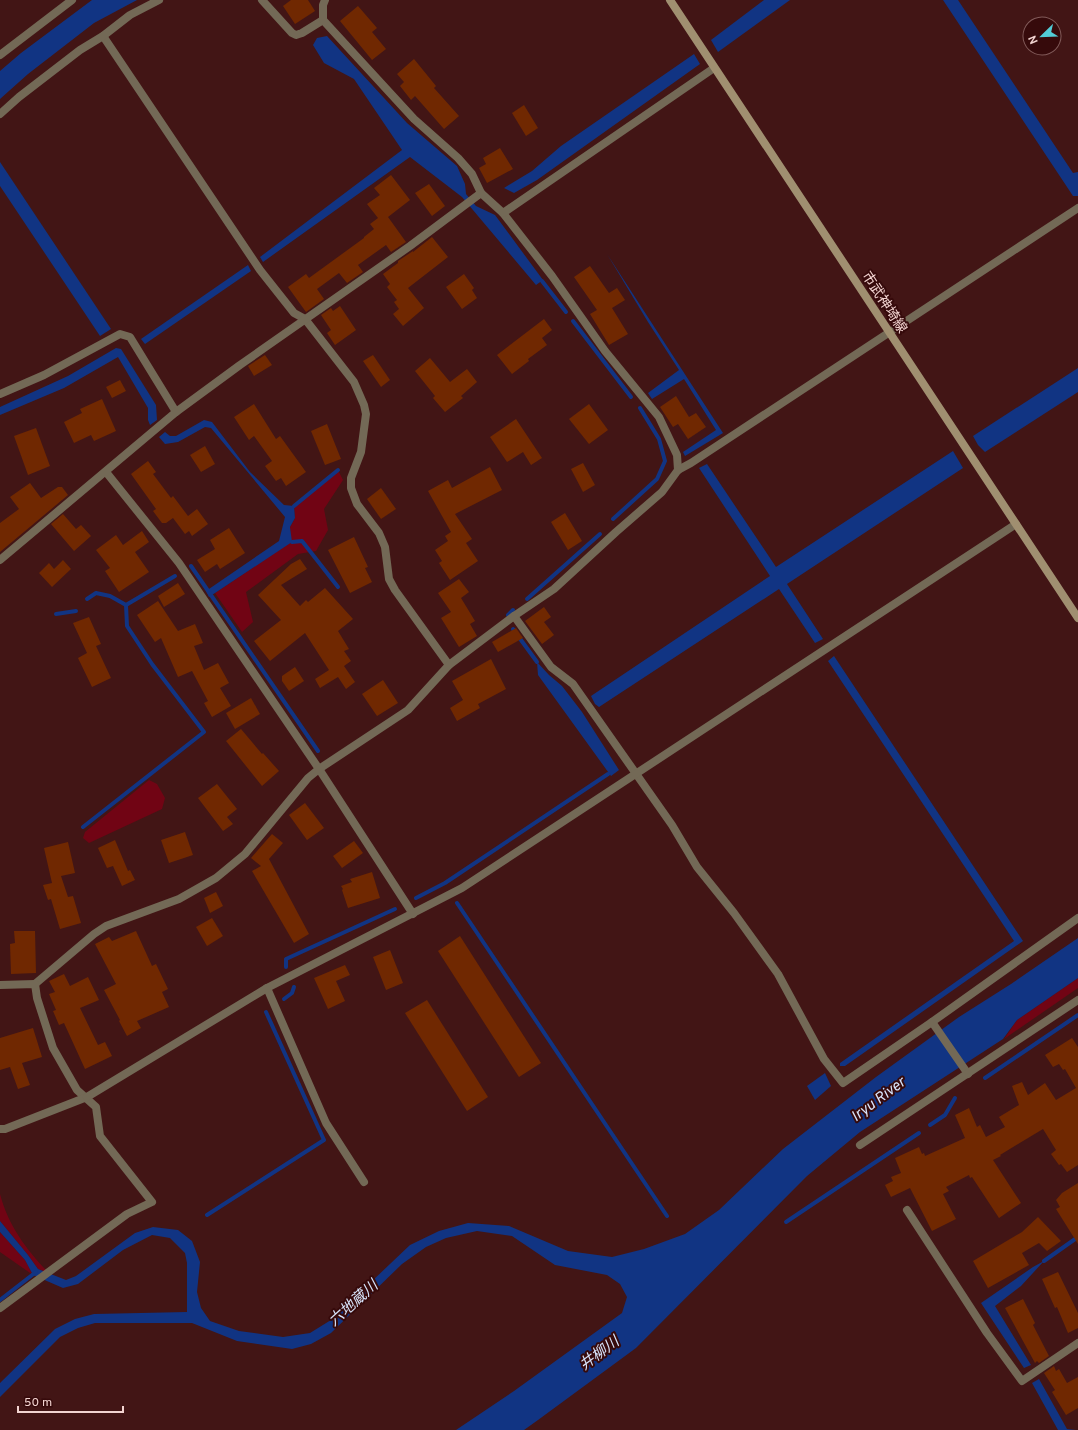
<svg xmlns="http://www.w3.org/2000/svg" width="1078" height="1430" font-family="Overpass,'Noto Sans JP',sans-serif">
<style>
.green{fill:#710414}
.water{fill:#113483}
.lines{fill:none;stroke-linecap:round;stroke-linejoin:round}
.stream{stroke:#113483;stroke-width:4}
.building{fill:#702801}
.minor{stroke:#736956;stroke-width:8}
.tertiary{stroke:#736956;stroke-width:8}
.secondary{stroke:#a08f70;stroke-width:8}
.labels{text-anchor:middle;stroke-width:4;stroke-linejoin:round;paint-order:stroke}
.street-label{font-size:14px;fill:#f3d4d1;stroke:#360a0b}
.water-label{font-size:15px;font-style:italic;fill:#d9e5fc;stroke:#360a0b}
</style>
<rect width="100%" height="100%" fill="#421515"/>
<!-- green -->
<g class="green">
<polygon points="338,470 343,480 324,509 328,530 316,551 298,554 246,592 253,622 242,632 215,593 291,542 290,527 295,518 294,506"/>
<polygon points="149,780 157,784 165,798 162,809 89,843 83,838 85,832"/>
<polygon points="1078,978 1078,988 1004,1039 1017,1020"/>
<path d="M 0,1194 C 8,1225 27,1251 50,1274 L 38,1269 L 28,1255 L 0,1221 Z"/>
<polygon points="0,1232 25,1260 33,1275 0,1252"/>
</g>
<!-- water -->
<g class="water">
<polygon points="92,0 137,0 94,23 28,74 0,99 0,71 21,53"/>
<polygon points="764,0 790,0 718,52 711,40"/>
<polygon points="943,0 958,0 1073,173 1078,172 1078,196 1073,196"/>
<polygon points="327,36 407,123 457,166 465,184 466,194 476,206 495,215 543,280 536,285 462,197 410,157 263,262 260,257 402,150 354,79 324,63 313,45 317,38"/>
<polygon points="694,54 700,64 537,180 514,193 504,188 532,171 561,146"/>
<polygon points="0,162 111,329 100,336 0,186"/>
<polygon points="607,254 723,433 685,456 683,452 716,430 684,379 652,399 648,393 679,370 648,322"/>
<polygon points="248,265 251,271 145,344 141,339"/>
<polygon points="116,348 121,349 156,405 157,420 150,425 148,420 148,408 118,357 64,388 0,415 0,407 68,376"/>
<polygon points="1078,368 1078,392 985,452 978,445 973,436"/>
<polygon points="204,420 212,422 250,472 284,505 294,506 295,518 290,527 292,542 209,597 206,591 279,541 285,517 211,428 205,427 178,442 165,444 159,437 165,432 170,436 176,436"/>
<polygon points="953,451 963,468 787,584 823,639 815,643 779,589 599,707 595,704 591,696 770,576 699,468 707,464 776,567"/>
<polygon points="834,656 1023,941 845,1066 840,1066 840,1063 1014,941 828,661"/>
<polygon points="537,662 549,675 562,686 582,712 619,770 611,776 538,675"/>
<polygon points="1078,938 1078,978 1017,1020 1003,1039 860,1132 807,1176 636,1348 538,1420 524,1430 456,1430 514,1391 622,1313 627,1297 620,1284 607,1275 555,1265 512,1236 477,1231 446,1238 426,1247 402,1264 331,1333 311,1344 292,1349 237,1341 192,1323 95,1323 78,1328 60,1337 0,1397 0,1383 55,1329 75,1319 94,1314 187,1312 187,1263 185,1253 170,1238 152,1235 123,1250 78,1284 63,1288 33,1275 25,1260 0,1232 0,1221 28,1255 38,1269 66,1280 76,1276 135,1233 153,1227 178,1230 192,1241 200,1262 197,1292 201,1308 210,1321 239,1331 283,1337 310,1333 331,1320 410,1245 439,1231 468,1223 509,1226 568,1251 612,1257 644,1249 685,1234 719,1210 783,1149 876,1077 959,1017 1011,984"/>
<polygon points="825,1073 831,1086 815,1100 807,1086"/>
<polygon points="1044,1261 1021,1286 995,1306 1031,1365 1024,1368 981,1303 1033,1267"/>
<polygon points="1039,1379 1067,1429 1076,1430 1058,1430 1032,1383"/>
</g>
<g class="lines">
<!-- stream -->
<g class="stream">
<polyline points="542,281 566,312"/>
<polyline points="573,321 631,397"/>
<polyline points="294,506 338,470"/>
<polyline points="613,519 657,479 665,461 659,439 640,408"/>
<polyline points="292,542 302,541 338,587"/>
<polyline points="191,566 318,751"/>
<polyline points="87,599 96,593 110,596 126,605 175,576"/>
<polyline points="527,599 600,534"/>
<polyline points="56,614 76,611"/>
<polyline points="508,615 513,610"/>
<polyline points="513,629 537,662"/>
<polyline points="83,827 204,732 152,664 127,626 126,605"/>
<polyline points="416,898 445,883 608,774"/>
<polyline points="457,903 667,1216"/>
<polyline points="286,967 286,959 395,909"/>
<polyline points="284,999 292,993 294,987"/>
<polyline points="985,1078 1078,1015"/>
<polyline points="930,1125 945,1115 955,1098"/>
<polyline points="207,1215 324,1140 266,1012"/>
<polyline points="786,1222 919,1133"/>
<polyline points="1044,1261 1078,1237"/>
<polyline points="0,1300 36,1272"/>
</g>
</g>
<!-- building -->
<g class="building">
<polygon points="291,0 308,0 315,11 295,24 283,6"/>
<polygon points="358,6 377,28 372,32 386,49 372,60 340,21"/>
<polygon points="414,59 436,86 434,88 459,116 444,129 415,96 411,100 400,86 404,82 397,74"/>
<polygon points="524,105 538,128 526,136 512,113"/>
<polygon points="500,148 513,169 487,183 479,168 486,164 483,158"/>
<polygon points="391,175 410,200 388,217 406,242 391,252 386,245 358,265 363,272 347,283 339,273 317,289 324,299 306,312 288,287 306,274 309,278 364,238 364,237 374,229 370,224 378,218 367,204 380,195 374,188"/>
<polygon points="429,184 445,206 432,216 415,193"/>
<polygon points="432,237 448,257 408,288 424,308 403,326 393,314 399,309 394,302 397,300 387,287 390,284 383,274 398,263 398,261 413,251 413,252"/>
<polygon points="590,266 609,293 617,288 625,300 612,308 628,334 609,345 590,314 597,310 574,277"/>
<polygon points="464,274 474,288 472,290 477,298 462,309 446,287"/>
<polygon points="340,306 356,330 335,345 327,333 331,330 321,315 331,308 333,311"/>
<polygon points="544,319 552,330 542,338 547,345 528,359 529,361 512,374 497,355"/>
<polygon points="265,355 272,365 254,376 248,366"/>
<polygon points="373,355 390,380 381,387 363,361"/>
<polygon points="430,358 450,382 467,369 477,382 461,396 463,398 445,412 433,398 435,396 415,371"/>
<polygon points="120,380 126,391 112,398 106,387"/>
<polygon points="676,396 689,417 696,413 706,427 688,439 678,424 673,427 660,407"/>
<polygon points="102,399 116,431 94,441 91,435 74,443 64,422 82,413 80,409"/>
<polygon points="254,404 276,439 280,436 306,472 286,486 281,478 276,481 265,466 272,461 254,436 249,440 234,417"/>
<polygon points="589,404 608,430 589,444 569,419"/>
<polygon points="516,419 542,458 531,465 523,452 507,462 490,437"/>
<polygon points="327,424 341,459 325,465 311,431"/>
<polygon points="36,428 50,466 28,475 14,436"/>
<polygon points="205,446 215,464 201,472 190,455"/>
<polygon points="148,461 156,472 153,474 171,498 173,496 188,516 197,509 208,524 192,536 189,531 185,534 173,518 166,523 162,523 153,511 156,509 131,474"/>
<polygon points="583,463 595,485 583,492 571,469"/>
<polygon points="490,467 502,490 455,514 472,539 466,543 478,561 450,580 439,563 442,561 435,550 448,541 445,536 451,532 428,491 448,480 452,488"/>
<polygon points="30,483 41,498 58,487 62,487 68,495 0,552 0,523 19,509 10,497"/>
<polygon points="381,488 396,509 381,519 367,499"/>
<polygon points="565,513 582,541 568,550 551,522"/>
<polygon points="63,514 76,529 81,525 91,536 74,551 51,524"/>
<polygon points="229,528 245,553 220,569 217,564 205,572 197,560 215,549 210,540"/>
<polygon points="142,531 149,542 135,552 149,572 119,592 105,571 110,568 96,550 116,535 123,545"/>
<polygon points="354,537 368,567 365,568 372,582 350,593 328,550"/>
<polygon points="300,559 307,569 281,585 300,606 306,600 308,602 325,588 353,619 338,631 349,649 344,651 351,661 344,666 355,682 346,689 338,677 320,688 315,679 329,670 305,633 270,661 254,641 281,620 258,595 291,564"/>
<polygon points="63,560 71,569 52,587 39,573 49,563 54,569"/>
<polygon points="459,579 469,592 461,598 475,621 470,624 477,636 459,647 441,618 451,612 438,593"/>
<polygon points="178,583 185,594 164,607 158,596"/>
<polygon points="158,601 178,631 195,624 203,643 194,646 204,670 218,663 229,683 220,688 231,706 212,717 204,703 208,701 192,671 178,677 161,638 155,642 137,615"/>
<polygon points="544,607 551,617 544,622 554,635 542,644 525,621"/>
<polygon points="89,617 101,644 96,646 111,678 92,687 78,658 87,653 73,623"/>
<polygon points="516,628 523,638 498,652 492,642"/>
<polygon points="491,659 506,689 478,704 480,708 457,721 450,708 463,700 452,681"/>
<polygon points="295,667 304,681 289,691 282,681 282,676"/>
<polygon points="383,680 398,703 377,716 362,694"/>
<polygon points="251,698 260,714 235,729 226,713"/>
<polygon points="241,729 262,754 263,753 279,771 262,786 226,741"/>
<polygon points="217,784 237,809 227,817 233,824 223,831 198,798"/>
<polygon points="305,803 324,828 307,840 289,815"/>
<polygon points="185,832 193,855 169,863 161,840"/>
<polygon points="272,834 283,843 269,859 309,934 294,943 252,871 261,866 251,858"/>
<polygon points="115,840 128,871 130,870 135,880 122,886 113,866 107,868 98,848"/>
<polygon points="354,841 363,853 342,868 333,856"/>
<polygon points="68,842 75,873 61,876 68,897 73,896 81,923 60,929 51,899 48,900 43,885 52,883 44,848"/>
<polygon points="372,872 380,898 348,908 342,890 343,889 341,886 352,882 350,879"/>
<polygon points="216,892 223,906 210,913 204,898"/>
<polygon points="212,918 223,936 207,946 196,927"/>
<polygon points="14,931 35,931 36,973 11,974 10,944 15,943"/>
<polygon points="136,931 152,966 156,964 168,989 162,992 169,1007 137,1021 141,1028 127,1036 119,1021 120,1020 104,990 116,984 95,944 109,937 112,941"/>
<polygon points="460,936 541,1063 519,1077 438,951"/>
<polygon points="390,950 403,983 386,990 373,957"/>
<polygon points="345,965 350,975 336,981 345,1001 328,1009 314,978"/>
<polygon points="64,974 70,986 88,977 99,1000 80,1008 98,1045 105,1042 112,1056 85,1069 64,1023 59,1025 53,1011 56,1010 49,994 55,992 49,981"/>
<polygon points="427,1000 488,1097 467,1111 405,1013"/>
<polygon points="33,1028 42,1057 22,1063 30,1085 18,1089 10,1067 0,1070 0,1038"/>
<polygon points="1072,1038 1078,1047 1078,1165 1067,1172 1061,1164 1059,1165 1051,1154 1056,1150 1043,1129 1000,1155 1001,1156 993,1160 1021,1203 999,1218 972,1177 970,1178 969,1175 946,1187 949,1191 943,1194 956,1219 932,1231 910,1188 891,1197 885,1185 893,1181 891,1177 901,1173 895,1158 919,1147 922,1154 924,1153 925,1156 965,1138 955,1115 969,1108 977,1127 980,1125 986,1137 1005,1127 999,1117 1019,1105 1012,1086 1022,1082 1028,1095 1045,1083 1056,1100 1076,1088 1065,1069 1063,1070 1059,1064 1053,1067 1045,1055"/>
<polygon points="1078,1183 1078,1244 1056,1209 1060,1207 1056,1200 1062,1193"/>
<polygon points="1038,1217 1061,1241 1047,1251 1039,1243 1022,1253 1029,1265 988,1288 973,1261 1022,1232"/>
<polygon points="1058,1272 1078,1313 1078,1328 1068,1333 1057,1307 1055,1308 1042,1279"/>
<polygon points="1023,1299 1035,1323 1033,1325 1049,1356 1039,1363 1037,1361 1035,1363 1005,1308"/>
<polygon points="1054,1366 1056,1371 1059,1369 1067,1383 1078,1377 1078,1408 1066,1415 1052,1392 1055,1390 1044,1373"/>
</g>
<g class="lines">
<!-- minor -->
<g class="minor">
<polyline points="262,0 292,33 296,35 302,33 323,20"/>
<polyline points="325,0 323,5 323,20 414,119 458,158 472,174 481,193"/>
<polyline points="103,36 260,270 294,313 305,319 354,382 364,405 366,414 361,452 351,478 351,488 357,504 379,533 385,547 389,579 395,590 449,665"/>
<polyline points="0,55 72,0"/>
<polyline points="0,114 19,97 80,50 103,36 130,15 159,0"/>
<polyline points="503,213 552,276 605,351 659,417 677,455 678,470"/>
<polyline points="0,394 44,375 120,334 130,337 176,412"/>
<polyline points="106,472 179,563 319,769 413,914"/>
<polyline points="0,560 176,412 240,365 410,246 481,193 503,213 714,68"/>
<polyline points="514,616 551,667 573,684 672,825 697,867 734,913 778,974 824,1059 843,1083 932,1022 1078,918"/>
<polyline points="35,984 94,934 106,926 179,899 216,878 245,854 308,778 319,769 408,710 449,665 514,616 554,589 616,532 662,492 678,470 691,463 1078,208"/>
<polyline points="0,985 35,984 37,998 53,1048 77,1090 96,1107 100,1136 152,1202 127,1214 0,1308"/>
<polyline points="267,988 326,1123 364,1182"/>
<polyline points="932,1022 968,1074"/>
<polyline points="0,1129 5,1129 87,1097"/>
<polyline points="860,1145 1078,1000"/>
<polyline points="907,1210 987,1333 1022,1381 1078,1343"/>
</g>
<!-- tertiary -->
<polyline class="tertiary" points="87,1097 267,988 462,888 1016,524"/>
<!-- secondary -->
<polyline class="secondary" points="670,0 1078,618"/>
</g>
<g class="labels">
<!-- street labels -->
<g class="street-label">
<text transform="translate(885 302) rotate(57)" y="5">市武神埼線</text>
</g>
<!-- water labels -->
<g class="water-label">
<text transform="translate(878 1099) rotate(-37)" y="5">Iryu River</text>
<text transform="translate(353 1303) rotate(-42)" y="5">六地蔵川</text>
<text transform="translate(599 1353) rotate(-37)" y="5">井柳川</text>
</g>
</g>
<!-- north arrow -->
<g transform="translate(1042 36) rotate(247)"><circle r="19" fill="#360a0b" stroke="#825b5a"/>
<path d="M0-3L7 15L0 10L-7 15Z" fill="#52ccd6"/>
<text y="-6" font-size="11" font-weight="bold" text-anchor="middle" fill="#f3d4d1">N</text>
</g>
<!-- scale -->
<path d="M18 1406v6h105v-6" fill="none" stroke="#f3d4d1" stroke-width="2"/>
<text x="24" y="1406" font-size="12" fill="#f3d4d1" stroke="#360a0b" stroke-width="3" paint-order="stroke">50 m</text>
</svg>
